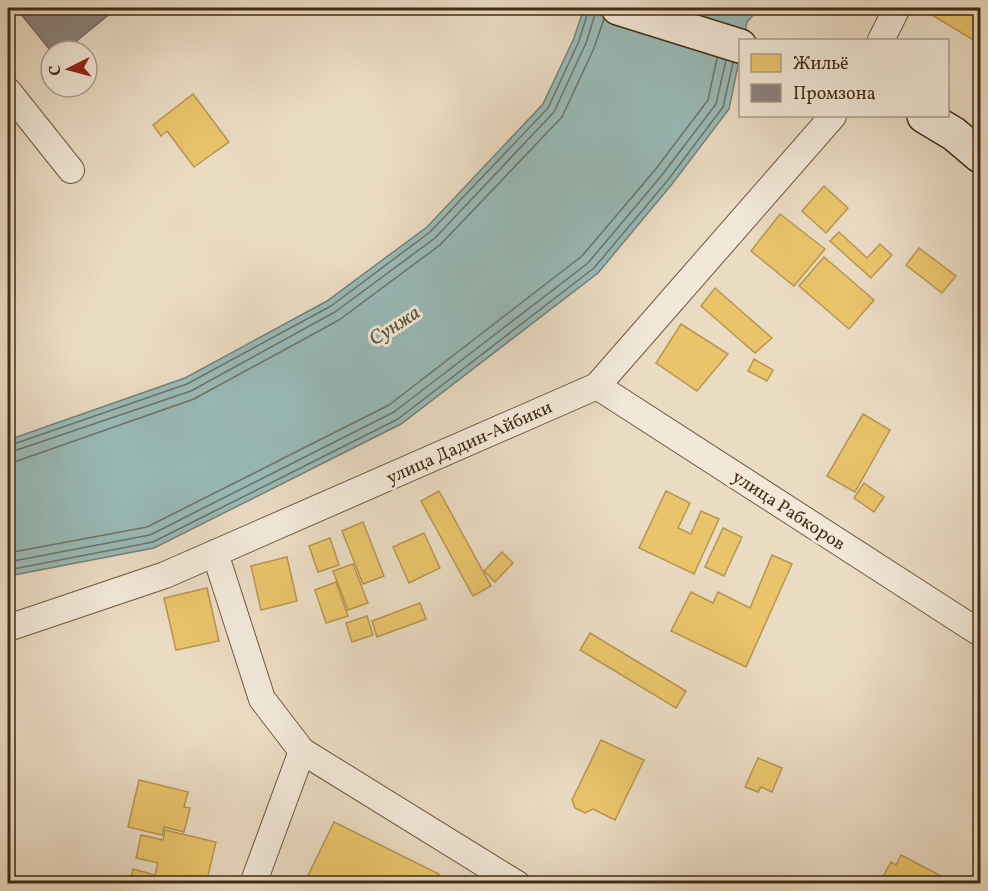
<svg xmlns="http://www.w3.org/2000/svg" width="988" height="891" font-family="Vollkorn,serif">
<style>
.water{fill:#98bab8;stroke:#768175;stroke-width:1.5}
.homes{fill:#e9c46a;stroke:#b7964f;stroke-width:1.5}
.industry{fill:#8a817c;stroke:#75685c;stroke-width:1.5}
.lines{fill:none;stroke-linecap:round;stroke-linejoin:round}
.shore{stroke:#6e7364;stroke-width:1.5}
.street-casing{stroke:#6d583d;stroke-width:28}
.secondary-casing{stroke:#432c10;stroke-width:36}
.street{stroke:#f1e8d8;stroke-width:26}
.secondary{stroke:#f1e8d8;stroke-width:33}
.labels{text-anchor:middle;stroke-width:6;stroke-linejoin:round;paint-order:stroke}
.street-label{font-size:18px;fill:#432c10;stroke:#f1e8d8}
.water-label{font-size:20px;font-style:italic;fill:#58503a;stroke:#f1e8d8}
</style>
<rect width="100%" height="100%" fill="#eadbc3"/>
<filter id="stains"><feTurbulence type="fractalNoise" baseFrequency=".00333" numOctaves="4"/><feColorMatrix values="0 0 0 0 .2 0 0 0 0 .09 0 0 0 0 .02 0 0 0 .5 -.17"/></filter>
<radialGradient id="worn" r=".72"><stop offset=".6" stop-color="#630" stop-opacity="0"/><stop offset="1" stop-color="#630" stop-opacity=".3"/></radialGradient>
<!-- water -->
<polygon class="water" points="584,8 754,8 754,14 747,22 729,109 672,184 598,273 401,424 154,548 8,576 8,440 185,378 327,301 427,227 543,104 574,38"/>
<!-- homes -->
<g class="homes">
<polygon points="930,8 980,8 980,44 927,12"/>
<polygon points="193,94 229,142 194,167 167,131 161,136 153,125"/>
<polygon points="824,186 848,208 826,233 802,211"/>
<polygon points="780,214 825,249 794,286 751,251"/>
<polygon points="839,232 867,258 880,244 892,255 871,278 830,241"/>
<polygon points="919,248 956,276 942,293 906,265"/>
<polygon points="824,257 874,300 849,329 799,286"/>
<polygon points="715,288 772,338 755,353 701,306"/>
<polygon points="681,324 728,354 697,391 656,363"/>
<polygon points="754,359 773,370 767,381 748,371"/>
<polygon points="863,414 890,430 855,492 827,476"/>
<polygon points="864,483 884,497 874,512 854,498"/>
<polygon points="439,491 491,586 473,596 421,501"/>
<polygon points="666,491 690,503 678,528 691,534 701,511 719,519 694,574 639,548"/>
<polygon points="363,522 384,576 363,584 342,531"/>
<polygon points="723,528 742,537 724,576 705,567"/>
<polygon points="424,533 440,568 409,583 393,547"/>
<polygon points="330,538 339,565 318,572 309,546"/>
<polygon points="502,552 513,563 495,582 484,571"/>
<polygon points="772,555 792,564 746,667 671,631 691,592 713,603 718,592 750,608"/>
<polygon points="287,557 297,601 261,610 251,566"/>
<polygon points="353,564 368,603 348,610 333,571"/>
<polygon points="336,582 348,616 326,623 315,590"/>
<polygon points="207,588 219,641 176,650 164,598"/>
<polygon points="420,603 426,619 377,637 372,621"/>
<polygon points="367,616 373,635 352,642 346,623"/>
<polygon points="590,633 686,691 676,708 580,650"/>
<polygon points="601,740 644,760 615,820 593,809 585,813 575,808 572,800"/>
<polygon points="758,758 782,768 772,792 761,787 758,792 745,787"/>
<polygon points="139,780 188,792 184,807 190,808 184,832 164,827 162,835 128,827"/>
<polygon points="334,822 439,874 434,884 304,884"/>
<polygon points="165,830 216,842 206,884 130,884 133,869 155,875 158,863 136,858 141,835 163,840"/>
<polygon points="901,855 947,879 944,884 879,884 891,862 896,865"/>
</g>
<!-- industry -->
<polygon class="industry" points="16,8 117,8 64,51 51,51"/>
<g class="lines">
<!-- shore -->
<g class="shore">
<polyline points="8,446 187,384 331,306 430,232 548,108 579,41 589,8"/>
<polyline points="8,453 191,391 335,312 435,238 554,112 586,43 597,8"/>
<polyline points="8,462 17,461 194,399 339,320 440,245 562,117 594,48 604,19"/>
<polyline points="8,553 147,527 389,405 582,256 655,170 708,100 717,58"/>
<polyline points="8,562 150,535 394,412 588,263 662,175 716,104 726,60"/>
<polyline points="8,570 153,542 398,419 594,268 668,180 723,107 733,63"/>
</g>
<!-- street casing -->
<g class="street-casing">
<g id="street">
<polyline points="881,40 897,8"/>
<polyline points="8,91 71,170"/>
<polyline points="597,386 980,633"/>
<polyline points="215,553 262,699 302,751 517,884"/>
<polyline points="8,628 165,575 597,386 833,116"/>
<polyline points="253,884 302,751"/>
</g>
</g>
<!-- secondary casing -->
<g class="secondary-casing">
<g id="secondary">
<polyline points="618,8 740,46"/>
<polyline points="924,116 954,134 980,156"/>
</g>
</g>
<!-- street -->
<use href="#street" class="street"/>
<!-- secondary -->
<use href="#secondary" class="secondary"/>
</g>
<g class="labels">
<!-- street labels -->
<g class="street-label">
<text transform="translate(469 442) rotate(-24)" y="6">улица Дадин-Айбики</text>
<text transform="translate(789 510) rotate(33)" y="6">улица Рабкоров</text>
</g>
<!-- water labels -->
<g class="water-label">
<text transform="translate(394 325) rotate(-33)" y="7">Сунжа</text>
</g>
</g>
<!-- margin -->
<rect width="988" height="891" fill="none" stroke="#eadbc3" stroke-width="30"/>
<rect x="9" y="9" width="970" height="873" fill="none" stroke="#432c10" stroke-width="3"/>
<rect x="15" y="15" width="958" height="861" fill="none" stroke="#432c10" stroke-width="1.5"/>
<!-- legend -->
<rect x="739" y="39" width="210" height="78" fill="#f1e8d8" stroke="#ab9d88" stroke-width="1.5"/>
<rect x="751" y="54" width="30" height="18" fill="#e9c46a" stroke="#ab9d88" stroke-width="1.5"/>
<text x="793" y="69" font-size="18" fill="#432c10">Жильё</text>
<rect x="751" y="84" width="30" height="18" fill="#8a817c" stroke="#ab9d88" stroke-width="1.5"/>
<text x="793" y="99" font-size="18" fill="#432c10">Промзона</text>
<!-- north arrow -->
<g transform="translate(69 69) rotate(264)"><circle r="28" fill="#f1e8d8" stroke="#ab9d88" stroke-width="1.5"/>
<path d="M0-4.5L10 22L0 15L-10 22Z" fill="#8f2418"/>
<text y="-9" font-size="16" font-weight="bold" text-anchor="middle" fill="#432c10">С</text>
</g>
<rect width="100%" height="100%" filter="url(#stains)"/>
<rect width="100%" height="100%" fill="url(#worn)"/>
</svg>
